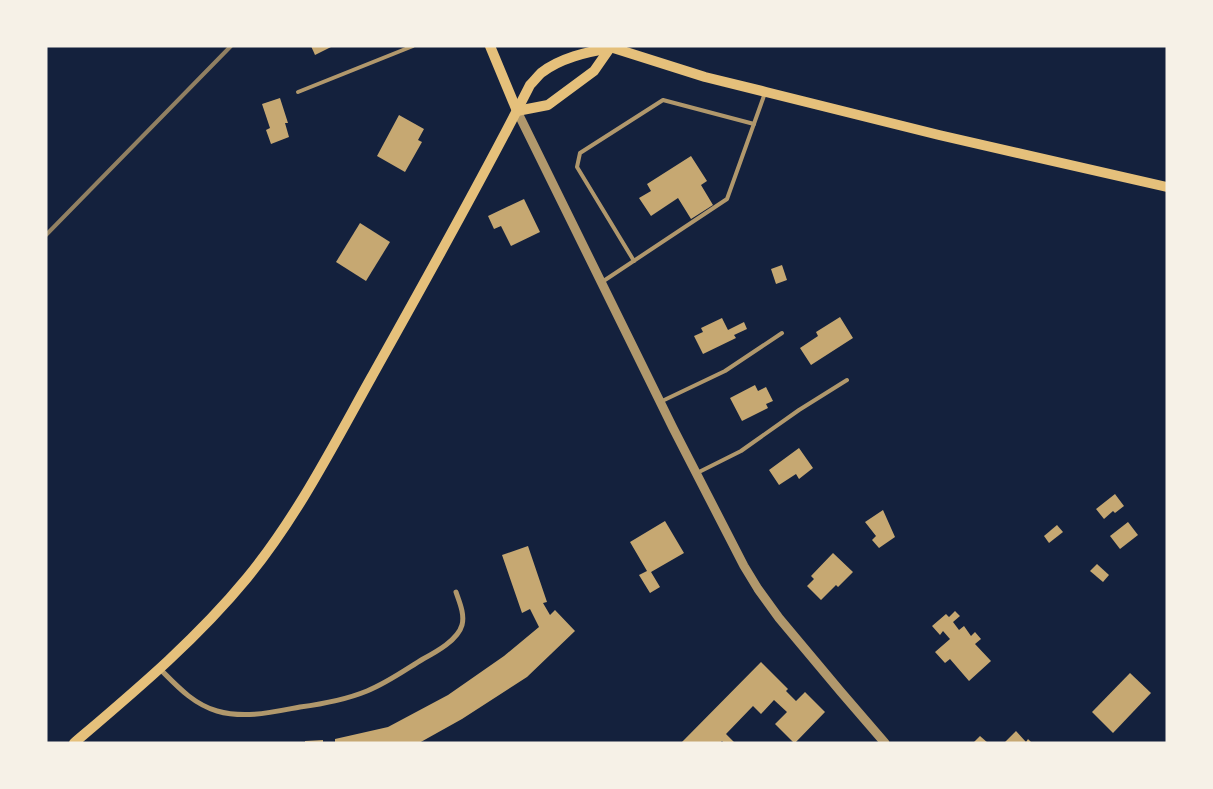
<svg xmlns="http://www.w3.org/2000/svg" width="1213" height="789" font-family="'PT Sans Narrow',sans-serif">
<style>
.building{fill:#c6a872}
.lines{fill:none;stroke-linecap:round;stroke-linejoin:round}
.service{stroke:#b1986c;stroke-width:4}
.minor{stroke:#b1986c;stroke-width:5}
.tertiary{stroke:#b1986c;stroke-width:9}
.secondary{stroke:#e5c07b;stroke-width:10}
.rail{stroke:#918062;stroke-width:4}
</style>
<rect width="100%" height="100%" fill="#14213d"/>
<!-- building -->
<g class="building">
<polygon points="311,46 333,46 315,55"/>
<polygon points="280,98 288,123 285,123 289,137 271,144 266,130 270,128 262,104"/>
<polygon points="399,115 424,129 418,140 422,142 405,172 377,156"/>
<polygon points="691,156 707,181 701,185 713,205 691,219 678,198 651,216 639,198 651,191 647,184"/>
<polygon points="524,199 540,232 511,246 501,226 494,229 488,216"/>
<polygon points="360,223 390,242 366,281 336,262"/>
<polygon points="782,265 787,280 776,284 771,269"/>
<polygon points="840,317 853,338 811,365 800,348 818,336 816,332"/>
<polygon points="722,318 728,330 744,322 747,329 734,335 736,338 703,354 694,336 703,332 701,328"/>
<polygon points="755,385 758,391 766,387 773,401 766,404 768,408 742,421 730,398"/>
<polygon points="799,448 813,468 799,479 796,474 779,485 769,470"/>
<polygon points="1115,494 1124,506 1115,513 1113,511 1104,519 1096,509"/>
<polygon points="883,510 895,537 879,548 872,540 876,536 865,522"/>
<polygon points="665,521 684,553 651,572 660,587 650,593 639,575 647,571 630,542"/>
<polygon points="1128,522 1138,535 1120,549 1110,536"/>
<polygon points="1057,525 1063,532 1049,543 1044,536"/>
<polygon points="528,546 547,602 543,603 550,615 555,610 575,631 527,677 462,719 419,743 335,743 335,739 388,727 448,695 504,656 539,627 530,609 522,613 502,555"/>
<polygon points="833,553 853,572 838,587 836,585 821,600 807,586 814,579 811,576"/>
<polygon points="1097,564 1109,575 1103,582 1090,571"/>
<polygon points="955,611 960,616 953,622 959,630 964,626 971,636 975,632 981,639 975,644 991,661 969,681 950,659 945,663 935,652 950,639 943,631 940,635 932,626 946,614 949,617"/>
<polygon points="761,662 788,689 786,691 796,701 805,692 825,712 795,743 794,743 775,724 787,712 774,700 761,714 753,706 726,734 735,743 724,743 722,741 720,743 681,743"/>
<polygon points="1130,673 1151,693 1113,733 1092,712"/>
<polygon points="1016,731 1026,742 1028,739 1032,743 1004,743"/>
<polygon points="980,736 988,743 973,743"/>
<polygon points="323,740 323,743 305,743 305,741"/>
</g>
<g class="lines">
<!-- service -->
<g class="service">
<polyline points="298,92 413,46"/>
<polyline points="634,261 577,167 580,153 663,100 754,124"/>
<polyline points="602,282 727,199 765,93"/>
<polyline points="660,402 725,371 782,333"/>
<polyline points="697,473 741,451 799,410 847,380"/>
</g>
<!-- minor -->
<path class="minor" d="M 160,669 C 177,686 193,704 217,711 C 245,719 273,712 300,707 C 323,704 345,700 367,691 C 387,683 405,670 423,659 C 436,652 458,640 462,625 C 465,614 459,601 456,592"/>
<!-- tertiary -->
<polyline class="tertiary" points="517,111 673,428 744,566 758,589 779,618 841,692 885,743"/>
<!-- secondary -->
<g class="secondary">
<polyline points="490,46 517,111"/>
<polyline points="607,46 705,77 766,92 939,135 1167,187"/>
<polyline points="517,111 548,105 594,71 610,48"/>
<path d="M 74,743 C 135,691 196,640 247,578 C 297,517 333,446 371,378 C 425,281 480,184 530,85 C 534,81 537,77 541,73 C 560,58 587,52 610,48"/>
</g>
<!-- rail -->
<polyline class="rail" points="46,235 231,46"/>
</g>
<!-- border -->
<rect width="1213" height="789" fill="none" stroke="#f6f1e7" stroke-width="95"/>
</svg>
